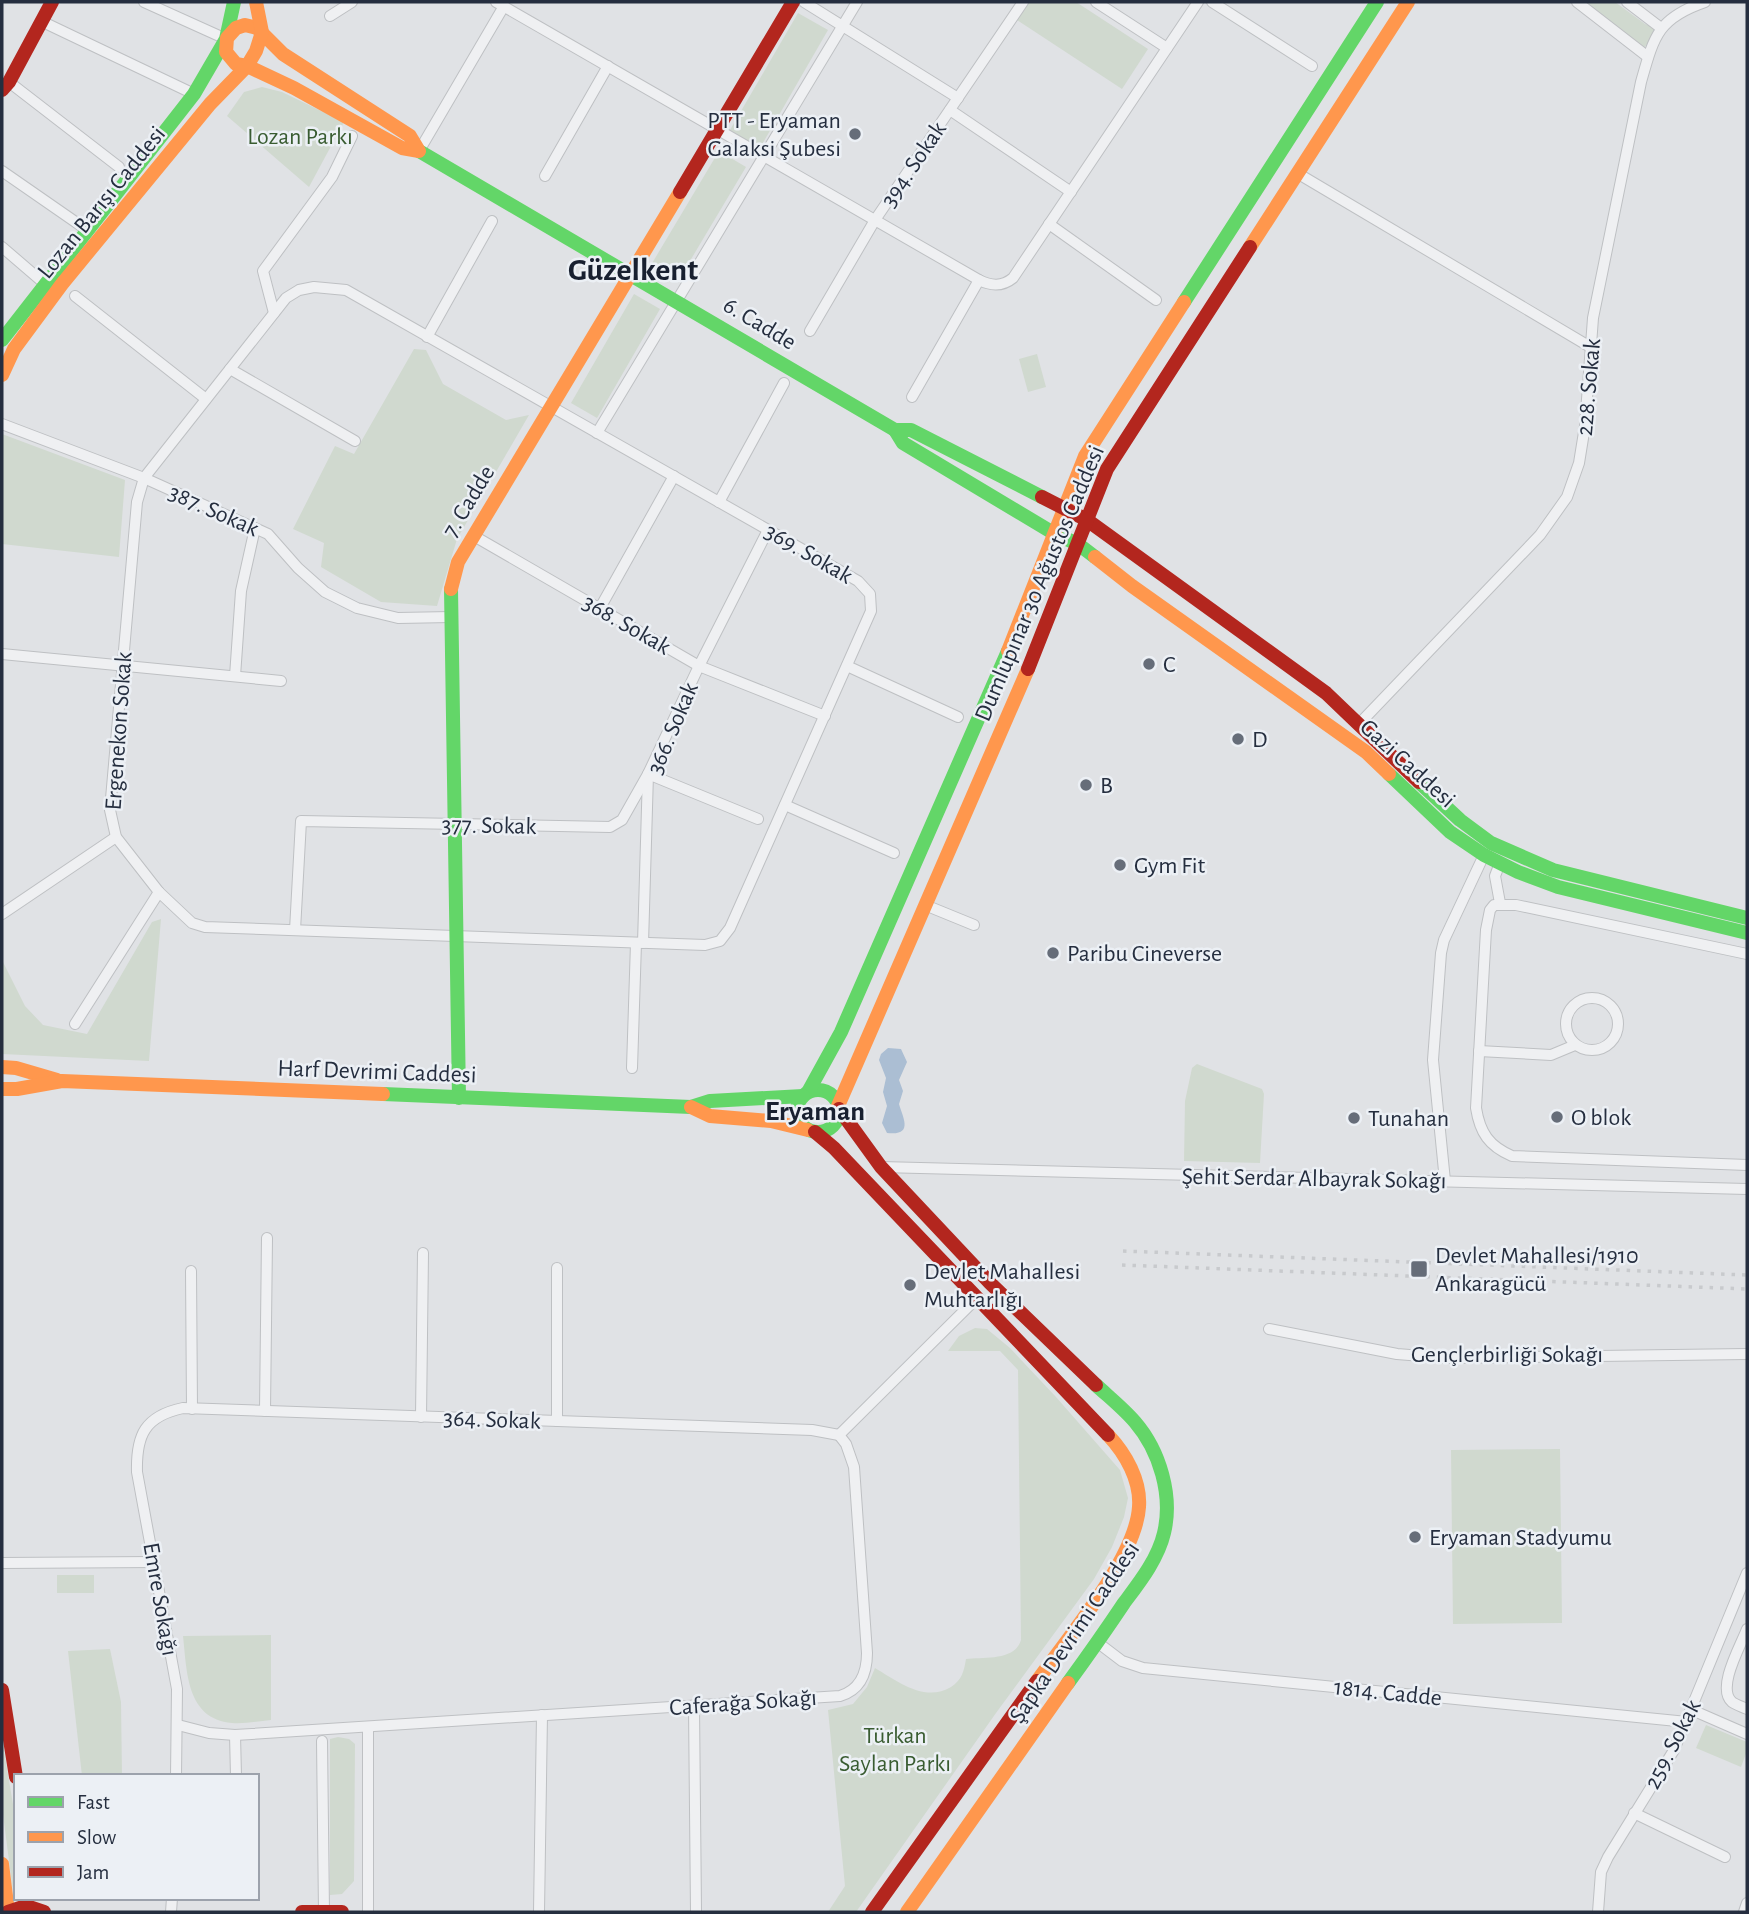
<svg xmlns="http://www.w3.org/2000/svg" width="1749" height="1914" font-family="'Alegreya Sans',sans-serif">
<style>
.green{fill:#d0d9cf}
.water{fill:#abbed3}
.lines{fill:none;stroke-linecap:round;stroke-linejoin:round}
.street-casing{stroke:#bec0c3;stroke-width:12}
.street{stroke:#eff0f2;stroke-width:10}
.fast{stroke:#63d668;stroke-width:14}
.slow{stroke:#ff974d;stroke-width:14}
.jam{stroke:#b3261e;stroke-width:14}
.rail{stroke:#c8cacd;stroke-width:3.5;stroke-dasharray:3.5 7;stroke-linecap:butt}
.poi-dot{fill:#666d79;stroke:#ecf0f5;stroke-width:2.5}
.labels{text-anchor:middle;stroke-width:5;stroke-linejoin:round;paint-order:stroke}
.poi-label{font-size:24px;fill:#252e3f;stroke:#ecf0f5;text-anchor:start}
.park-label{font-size:24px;fill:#395c31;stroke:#ecf0f5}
.street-label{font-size:24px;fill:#252e3f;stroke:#ecf0f5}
.quarter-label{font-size:28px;font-weight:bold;fill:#182030;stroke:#ecf0f5}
.district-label{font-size:32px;font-weight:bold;fill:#182030;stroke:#ecf0f5}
</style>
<rect width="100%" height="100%" fill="#e0e2e5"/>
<!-- green -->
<g class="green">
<polygon points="1029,2 1076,2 1148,49 1122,89 1017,20"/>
<polygon points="1584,2 1615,2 1645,24 1659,29 1644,48"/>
<polygon points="798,13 828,30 760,148 730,130"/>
<polygon points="262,87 282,92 344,122 309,187 227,116 244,92"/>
<polygon points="719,151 746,167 678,281 651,265"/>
<polygon points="634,294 660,309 597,418 571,403"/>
<polygon points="414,349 426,350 443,384 506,420 529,415 457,539 437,606 381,602 321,567 324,543 293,529 335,446 354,454"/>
<polygon points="1037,354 1046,387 1028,392 1019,359"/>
<polygon points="2,434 125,480 119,557 2,544"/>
<polygon points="161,919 149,1061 2,1054 2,960 25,1006 43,1025 87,1034 152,922"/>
<polygon points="1197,1064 1262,1089 1264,1094 1260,1163 1184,1161 1185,1101 1192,1068"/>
<path d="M 975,1328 L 987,1329 L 1010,1348 L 1056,1397 L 1120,1470 L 1128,1498 L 1124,1517 L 1112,1547 L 1094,1579 L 996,1713 L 856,1912 L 828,1912 L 845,1886 L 828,1710 L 853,1704 L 867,1687 L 875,1668 C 897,1681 925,1703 951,1687 C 962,1680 964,1671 966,1659 C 984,1657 1015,1661 1021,1640 L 1018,1370 L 1000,1351 L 948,1351 L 959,1336 Z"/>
<polygon points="1560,1449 1562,1623 1453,1624 1451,1450"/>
<rect x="57" y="1575" width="37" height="18"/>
<path d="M 271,1635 L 271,1720 C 259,1721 245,1724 232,1723 C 186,1719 187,1671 183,1636 Z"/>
<polygon points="110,1649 121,1702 122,1776 82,1776 68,1651"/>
<polygon points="1706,1725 1747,1742 1747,1751 1741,1767 1696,1748"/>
<polygon points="338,1737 349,1739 355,1744 354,1881 342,1894 330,1895 330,1739"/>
<polygon points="2,1739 16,1822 16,1898 20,1898 14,1899 2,1807"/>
</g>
<!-- water -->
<path class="water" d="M 888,1048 L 901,1049 L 907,1062 L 899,1080 L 903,1091 L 899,1104 C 903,1118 914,1136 887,1133 L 882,1123 L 887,1106 L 883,1092 L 886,1078 L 879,1060 L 881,1054 Z"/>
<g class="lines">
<!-- street casing -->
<g class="street-casing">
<g id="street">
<polyline points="144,2 226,39"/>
<path d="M 496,2 L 979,280 C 991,286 1002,287 1013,278 L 1198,2"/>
<polyline points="804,2 958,98"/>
<polyline points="1096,2 1167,48"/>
<polyline points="1212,2 1312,66"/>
<polyline points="1577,2 1648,57"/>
<polyline points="1627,2 1661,28"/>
<polyline points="330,16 352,2"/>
<polyline points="43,22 194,94"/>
<polyline points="9,82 119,167"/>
<polyline points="950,110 1071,192"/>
<polyline points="419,151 504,6"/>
<polyline points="2,171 87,230"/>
<polyline points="1297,173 1592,348"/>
<polyline points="545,176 608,66"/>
<polyline points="1049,224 1156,300"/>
<polyline points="2,247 45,284"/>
<polygon points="314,287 346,290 858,581 870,594 871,611 730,928 720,941 705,945 205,927 192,923 159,892 116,837 110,810 137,502 144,478 286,298 299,290"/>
<polyline points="75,296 206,399"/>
<polyline points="274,313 263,271 332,177 352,136"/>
<polyline points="810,331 875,220 1023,2"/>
<polyline points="427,337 492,221"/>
<polyline points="230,369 355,441"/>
<polyline points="912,397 979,280"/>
<polyline points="2,424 144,478 268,534 298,568 325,592 357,608 398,618 451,617"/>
<polyline points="597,433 857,2"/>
<polyline points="719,502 784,383"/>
<polyline points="474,536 699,666 825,716"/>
<polyline points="600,608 674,476"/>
<polyline points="2,654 281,681"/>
<polyline points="847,666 958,717"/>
<polyline points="235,676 241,591 255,528"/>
<path d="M 1360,723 L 1540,535 L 1567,497 L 1579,463 L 1585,426 L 1593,318 L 1641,82 C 1654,36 1658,18 1705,2"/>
<polyline points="785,805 894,853"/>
<polyline points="1500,863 1495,876 1500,903"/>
<polyline points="925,905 974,925"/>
<polyline points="2,914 116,837"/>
<polyline points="295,930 301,821 610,827 622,820 648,774 758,819"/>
<polyline points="643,943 648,774 699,666 768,530"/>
<path d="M 1747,954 L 1516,905 L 1494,905 L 1490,910 L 1486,930 L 1476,1108 C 1480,1133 1489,1146 1512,1156 L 1747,1165"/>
<circle cx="1592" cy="1024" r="26"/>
<polyline points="75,1024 159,892"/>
<polyline points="1479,1051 1551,1055 1575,1045"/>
<polyline points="632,1068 636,943"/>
<polyline points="881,1167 1747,1189"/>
<polyline points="1445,1181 1433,1060 1441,953 1444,940 1484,855"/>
<polyline points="557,1268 557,1421"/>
<polyline points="191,1271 192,1409"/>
<polyline points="1269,1329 1397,1354 1447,1358 1747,1354"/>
<polyline points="265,1411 267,1238"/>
<polyline points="421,1417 423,1253"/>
<polyline points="2,1563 154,1562"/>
<path d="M 1747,1629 C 1741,1645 1716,1688 1732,1702 C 1736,1705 1743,1707 1747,1709"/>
<polyline points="1097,1642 1122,1661 1143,1668 1687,1722"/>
<polyline points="694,1706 696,1912"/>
<polyline points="1692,1710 1747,1734"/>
<path d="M 178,1725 L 209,1733 L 235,1735 L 840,1696 C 860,1690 867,1674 867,1653 L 854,1467 L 846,1444 L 839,1435 L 976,1299"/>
<polyline points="368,1727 368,1912"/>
<polyline points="235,1735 236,1776"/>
<polyline points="322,1741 324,1912"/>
<path d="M 176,1776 L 177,1689 L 137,1472 C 136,1435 145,1416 183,1408 L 812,1430 L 839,1435"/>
<polyline points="1634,1813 1725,1857"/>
<polyline points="171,1912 172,1898"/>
<polyline points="539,1912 542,1715"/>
<polyline points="1598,1912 1601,1872 1608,1857 1674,1750 1747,1573"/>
<polyline points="1744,1912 1747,1903"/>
</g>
</g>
<!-- street -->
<use href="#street" class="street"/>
<!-- fast -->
<g class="fast">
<polyline points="419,151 895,430"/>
<polyline points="1184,302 1377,2"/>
<polyline points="2,340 194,94 226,39 234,2"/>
<polyline points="1042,497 911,430 895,430 903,443 1055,534 1078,544 1095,557"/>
<polyline points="451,589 459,1098"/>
<polyline points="1389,774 1450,832 1484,855 1518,872 1558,887 1747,933"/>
<polyline points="1419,782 1460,820 1491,843 1553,870 1747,918"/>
<circle cx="818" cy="1111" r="21"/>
<polyline points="808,1092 841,1032 1008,651"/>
<polyline points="383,1094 691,1107 710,1101 803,1096"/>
<path d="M 1068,1683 C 1087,1657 1106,1630 1124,1603 C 1139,1583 1158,1559 1164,1533 C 1173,1496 1160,1451 1135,1422 C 1124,1409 1109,1397 1096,1385"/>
</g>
<!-- slow -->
<g class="slow">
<polygon points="245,25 257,28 283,54 410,136 419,151 402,148 294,88 247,66 236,64 226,52 227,38 236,28"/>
<polyline points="1250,247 1408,2"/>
<polyline points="2,375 14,349 62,284 210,104 247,66 256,51 262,32 256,2"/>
<polyline points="1095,557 1132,586 1366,752 1389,774"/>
<polyline points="451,589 458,562 680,192"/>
<polyline points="1008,651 1085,456 1184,302"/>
<polyline points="2,1067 16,1068 57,1080"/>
<polyline points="2,1089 17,1089 62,1081 383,1094"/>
<polyline points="838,1106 1028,669"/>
<polyline points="691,1107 710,1116 771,1121 808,1130"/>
<path d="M 1037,1681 C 1067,1639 1136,1558 1139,1507 C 1141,1481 1126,1454 1108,1435"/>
<polyline points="2,1864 8,1912"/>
<polyline points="907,1912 1068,1683"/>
</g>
<!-- jam -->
<g class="jam">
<polyline points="2,90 9,82 52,2"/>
<polyline points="680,192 793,2"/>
<polyline points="1042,497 1087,520 1326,693 1419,782"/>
<polyline points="1028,669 1107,469 1250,247"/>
<polyline points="839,1109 881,1167 990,1283 1096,1385"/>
<polyline points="815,1132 834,1148 1108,1435"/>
<polyline points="2,1690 16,1777"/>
<polyline points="8,1912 26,1906 44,1912"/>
<polyline points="302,1912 342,1912"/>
<polyline points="872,1912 1037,1681"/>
</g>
<!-- rail -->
<g class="rail">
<polyline points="1123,1251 1747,1275"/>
<polyline points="1122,1265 1747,1289"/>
</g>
</g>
<!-- markers -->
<g class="poi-dot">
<circle cx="855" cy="134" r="7"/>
<circle cx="1149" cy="664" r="7"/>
<circle cx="1238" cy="739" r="7"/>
<circle cx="1086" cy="785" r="7"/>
<circle cx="1120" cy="865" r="7"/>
<circle cx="1053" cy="953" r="7"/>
<circle cx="1557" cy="1117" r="7"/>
<circle cx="1354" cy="1118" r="7"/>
<rect x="1410" y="1260" width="18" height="18" rx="3.5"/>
<circle cx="910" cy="1285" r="7"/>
<circle cx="1415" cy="1537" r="7"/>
</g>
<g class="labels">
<!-- poi labels -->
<g class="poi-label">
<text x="841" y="128" text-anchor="end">PTT - Eryaman<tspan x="841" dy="28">Galaksi Şubesi</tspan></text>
<text x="1163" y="672">C</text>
<text x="1252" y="747">D</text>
<text x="1100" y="793">B</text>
<text x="1134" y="873">Gym Fit</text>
<text x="1067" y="961">Paribu Cineverse</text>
<text x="1571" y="1125">O blok</text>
<text x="1368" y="1126">Tunahan</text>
<text x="1435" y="1263">Devlet Mahallesi/1910<tspan x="1435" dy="28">Ankaragücü</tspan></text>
<text x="924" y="1279">Devlet Mahallesi<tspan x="924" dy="28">Muhtarlığı</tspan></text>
<text x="1429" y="1545">Eryaman Stadyumu</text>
</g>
<!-- park labels -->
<g class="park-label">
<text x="300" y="144">Lozan Parkı</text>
<text x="895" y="1743">Türkan<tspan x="895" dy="28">Saylan Parkı</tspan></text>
</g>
<!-- street labels -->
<g class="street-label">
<text transform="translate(913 164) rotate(-56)" y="8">394. Sokak</text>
<text transform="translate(101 202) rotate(-51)" y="8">Lozan Barışı Caddesi</text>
<text transform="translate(760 323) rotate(31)" y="8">6. Cadde</text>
<text transform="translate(1588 387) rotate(-85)" y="8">228. Sokak</text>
<text transform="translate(468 501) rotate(-59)" y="8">7. Cadde</text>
<text transform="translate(214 510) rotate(24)" y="8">387. Sokak</text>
<text transform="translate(809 553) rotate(30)" y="8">369. Sokak</text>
<text transform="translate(1039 583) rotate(-67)" y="8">Dumlupınar 30 Ağustos Caddesi</text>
<text transform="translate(627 624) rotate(30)" y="8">368. Sokak</text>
<text transform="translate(672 728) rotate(-67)" y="8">366. Sokak</text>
<text transform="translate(118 731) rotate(-86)" y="8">Ergenekon Sokak</text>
<text transform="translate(1408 763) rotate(42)" y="8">Gazi Caddesi</text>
<text transform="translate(489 825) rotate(1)" y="8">377. Sokak</text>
<text transform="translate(377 1071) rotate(2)" y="8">Harf Devrimi Caddesi</text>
<text transform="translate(1314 1178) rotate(1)" y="8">Şehit Serdar Albayrak Sokağı</text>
<text x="1507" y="1362">Gençlerbirliği Sokağı</text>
<text transform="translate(492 1419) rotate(2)" y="8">364. Sokak</text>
<text transform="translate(161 1599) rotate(80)" y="8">Emre Sokağı</text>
<text transform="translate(1074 1632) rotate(-56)" y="8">Şapka Devrimi Caddesi</text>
<text transform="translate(1388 1692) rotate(6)" y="8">1814. Cadde</text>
<text transform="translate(743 1702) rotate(-4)" y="8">Caferağa Sokağı</text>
<text transform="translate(1672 1744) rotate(-63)" y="8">259. Sokak</text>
</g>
<!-- quarter labels -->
<g class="quarter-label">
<text x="815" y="1120">Eryaman</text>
</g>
<!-- district labels -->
<g class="district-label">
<text x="633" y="280">Güzelkent</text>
</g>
</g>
<!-- border -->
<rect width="1749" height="1914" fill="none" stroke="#252e3f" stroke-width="7"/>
<!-- legend -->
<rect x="14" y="1774" width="245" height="126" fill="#ecf0f5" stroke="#9ca2ac" stroke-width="2"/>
<rect x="28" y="1797" width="35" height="10" fill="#63d668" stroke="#9ca2ac" stroke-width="2"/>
<text x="77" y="1809" font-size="21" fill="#252e3f">Fast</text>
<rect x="28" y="1832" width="35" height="10" fill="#ff974d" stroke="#9ca2ac" stroke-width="2"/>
<text x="77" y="1844" font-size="21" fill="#252e3f">Slow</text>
<rect x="28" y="1867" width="35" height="10" fill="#b3261e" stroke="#9ca2ac" stroke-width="2"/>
<text x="77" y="1879" font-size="21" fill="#252e3f">Jam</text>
</svg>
